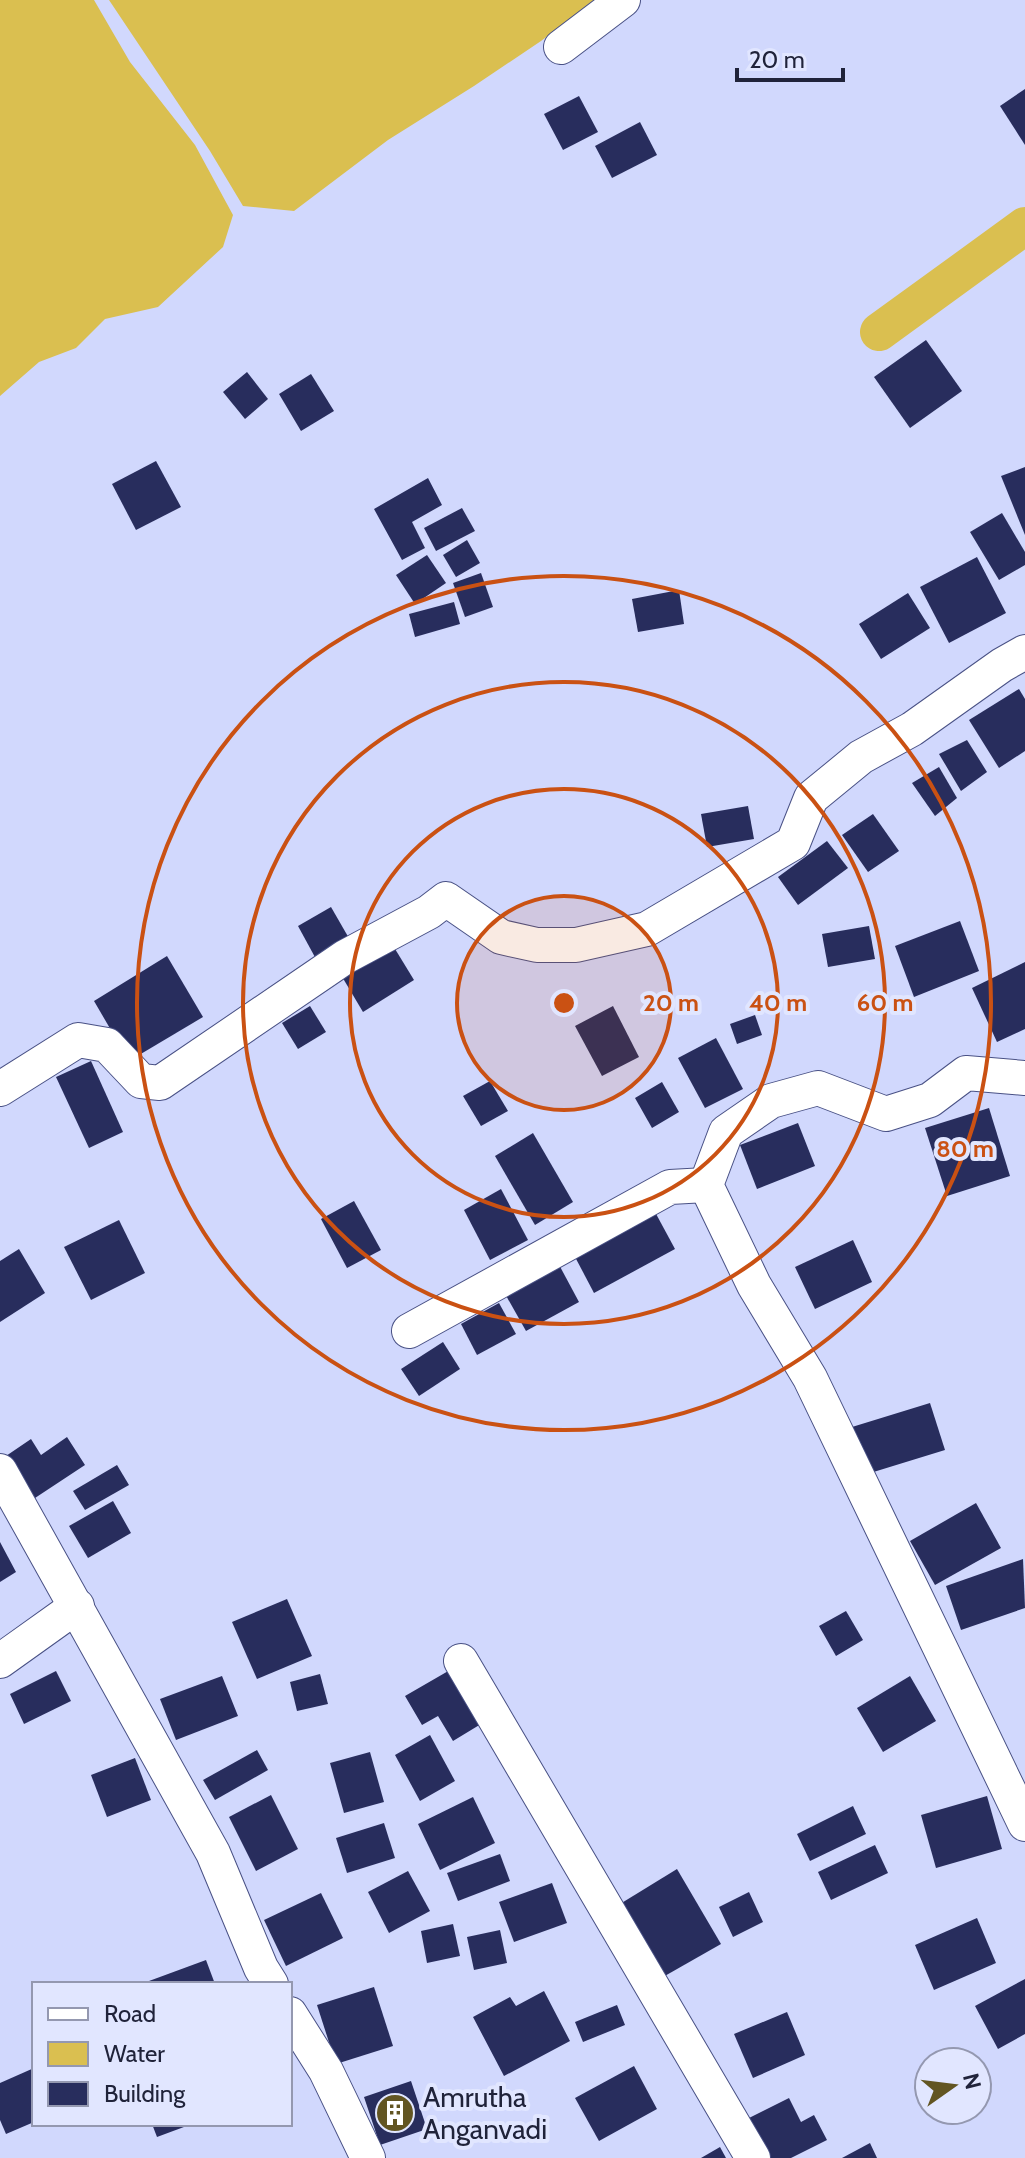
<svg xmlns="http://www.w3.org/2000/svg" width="1025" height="2158" font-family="Cabin,sans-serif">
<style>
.water{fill:#dabf50}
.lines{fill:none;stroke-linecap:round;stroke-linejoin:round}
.canal{stroke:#dabf50;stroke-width:38}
.building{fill:#282d5d}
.minor-casing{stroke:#495185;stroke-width:36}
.minor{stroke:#fff;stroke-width:34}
.ring{fill:none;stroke:#ca5113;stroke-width:4}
.labels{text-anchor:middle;stroke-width:8;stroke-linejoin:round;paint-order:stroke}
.poi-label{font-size:28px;fill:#20233a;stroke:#e1e6ff;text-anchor:start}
.centre{fill:#ca5113;stroke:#e1e6ff;stroke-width:4}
.ring-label{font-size:24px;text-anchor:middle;font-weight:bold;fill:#ca5113;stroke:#e1e6ff;stroke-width:8;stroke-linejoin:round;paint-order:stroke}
</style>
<rect width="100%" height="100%" fill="#d1d8fd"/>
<!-- water -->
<g class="water">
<polygon points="0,0 94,0 130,62 195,145 233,215 223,247 158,307 105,319 76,348 39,362 0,396"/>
<polygon points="109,0 595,0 541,41 474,86 388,140 294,211 243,206 210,151"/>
</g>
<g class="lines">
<!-- canal -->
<polyline class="canal" points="879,332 1025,226"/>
</g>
<!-- building -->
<g class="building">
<polygon points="1025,89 1025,145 1000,106"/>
<polygon points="579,96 598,132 563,150 544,114"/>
<polygon points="640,122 657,155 612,178 595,146"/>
<polygon points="926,340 962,391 910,428 874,377"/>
<polygon points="247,372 268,399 245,419 223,392"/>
<polygon points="311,374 334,411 301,431 279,394"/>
<polygon points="156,461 181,507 136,530 112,484"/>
<polygon points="1025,467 1025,535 1001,476"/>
<polygon points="428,478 442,505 412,522 425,548 402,560 374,509"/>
<polygon points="462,508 475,531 436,551 424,528"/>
<polygon points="1002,513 1025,552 1025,565 999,580 970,532"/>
<polygon points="467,540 480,563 456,577 443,555"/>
<polygon points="427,555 446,583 415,604 396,575"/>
<polygon points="977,557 1006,613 949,643 920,587"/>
<polygon points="481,573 493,607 465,617 453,583"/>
<polygon points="679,590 684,624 638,632 632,599"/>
<polygon points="908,593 930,628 881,659 859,624"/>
<polygon points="454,602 460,624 415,637 409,614"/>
<polygon points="1019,689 1025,699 1025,751 999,768 969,720"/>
<polygon points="967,740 987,772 961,791 939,754"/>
<polygon points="939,767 957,798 935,816 912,783"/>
<polygon points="748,806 754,839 707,847 701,814"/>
<polygon points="873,814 899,851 868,872 842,835"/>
<polygon points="827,841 848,868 798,905 778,877"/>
<polygon points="331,907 350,940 316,959 298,926"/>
<polygon points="960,921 979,971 914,997 895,946"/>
<polygon points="869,926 875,959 828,967 822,934"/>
<polygon points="392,944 414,980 363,1012 341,975"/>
<polygon points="167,956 203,1017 129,1061 94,1001"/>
<polygon points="1025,962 1025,1029 997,1042 972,988"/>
<polygon points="310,1006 326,1032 298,1049 282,1023"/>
<polygon points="613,1006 639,1057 602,1076 575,1026"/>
<polygon points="755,1015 762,1035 737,1044 730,1024"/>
<polygon points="716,1038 743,1089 705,1108 678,1058"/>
<polygon points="91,1061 123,1132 89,1148 56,1077"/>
<polygon points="490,1081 508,1111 481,1126 463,1096"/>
<polygon points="662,1082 679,1112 652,1128 635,1098"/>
<polygon points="989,1108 1010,1176 947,1196 925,1128"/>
<polygon points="798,1123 815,1166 757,1189 740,1145"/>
<polygon points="533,1133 573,1202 535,1225 495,1156"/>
<polygon points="501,1189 528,1240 490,1260 464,1210"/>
<polygon points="354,1201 381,1250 347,1268 321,1219"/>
<polygon points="655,1212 675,1249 594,1293 574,1255"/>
<polygon points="119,1220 145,1273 91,1300 64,1247"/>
<polygon points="853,1240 872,1282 815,1309 795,1267"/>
<polygon points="19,1249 45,1293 0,1322 0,1261"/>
<polygon points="557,1261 579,1302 526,1331 504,1292"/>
<polygon points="499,1303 516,1334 477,1355 461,1324"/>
<polygon points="443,1342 460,1369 419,1396 401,1369"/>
<polygon points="930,1403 945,1450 867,1474 852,1427"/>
<polygon points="67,1437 85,1465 35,1498 6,1456 31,1439 41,1455"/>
<polygon points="117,1465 129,1485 85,1510 73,1491"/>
<polygon points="113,1501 131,1533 88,1558 69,1526"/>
<polygon points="976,1503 1001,1548 935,1585 910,1541"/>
<polygon points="0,1542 16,1572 0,1582"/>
<polygon points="1023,1559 1025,1608 961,1630 946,1586"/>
<polygon points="287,1599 312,1656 257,1679 232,1622"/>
<polygon points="846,1611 863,1640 836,1656 819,1626"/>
<polygon points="450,1670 481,1724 453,1741 438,1716 422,1725 405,1696"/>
<polygon points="56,1671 71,1701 24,1724 10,1694"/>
<polygon points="320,1674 328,1704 297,1711 290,1682"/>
<polygon points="222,1676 238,1716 176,1740 160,1699"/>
<polygon points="910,1676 936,1721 883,1752 857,1708"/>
<polygon points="430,1735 455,1781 420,1801 395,1755"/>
<polygon points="257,1750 268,1770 215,1800 203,1780"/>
<polygon points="370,1752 384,1802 344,1813 330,1763"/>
<polygon points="135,1758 151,1800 107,1817 91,1775"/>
<polygon points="271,1795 298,1849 256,1871 229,1817"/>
<polygon points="987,1796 1002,1849 936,1868 921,1815"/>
<polygon points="473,1797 495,1843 440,1870 418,1824"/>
<polygon points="853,1806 866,1834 810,1861 797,1834"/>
<polygon points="384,1823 395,1858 347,1873 336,1838"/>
<polygon points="875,1845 888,1873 831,1900 818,1872"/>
<polygon points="500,1854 510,1881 458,1901 447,1873"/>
<polygon points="677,1869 721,1944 663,1977 620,1904"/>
<polygon points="408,1871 430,1911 389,1933 368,1892"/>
<polygon points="552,1883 567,1923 514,1942 499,1902"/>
<polygon points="749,1892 763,1922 733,1937 719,1907"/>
<polygon points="321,1893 343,1938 286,1966 264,1920"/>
<polygon points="977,1918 996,1963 934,1990 915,1945"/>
<polygon points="453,1924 460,1956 427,1963 421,1931"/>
<polygon points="500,1930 507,1963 474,1970 467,1937"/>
<polygon points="206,1960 215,1984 151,1984 149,1981"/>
<polygon points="1025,1979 1025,2034 998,2049 975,2006"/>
<polygon points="374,1987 393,2046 336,2064 317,2005"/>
<polygon points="544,1991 570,2041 504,2076 473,2017 510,1997 516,2006"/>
<polygon points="617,2005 625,2025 583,2042 575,2022"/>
<polygon points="787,2012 805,2055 753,2078 734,2034"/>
<polygon points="634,2066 657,2109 599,2141 575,2098"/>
<polygon points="34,2068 34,2122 6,2134 0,2120 0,2083"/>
<polygon points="411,2081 427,2129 380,2145 364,2097"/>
<polygon points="789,2098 801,2122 814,2115 827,2140 791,2158 762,2158 743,2121"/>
<polygon points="152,2124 192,2124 157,2137"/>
<polygon points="870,2143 877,2158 842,2158"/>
<polygon points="720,2147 726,2158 701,2158"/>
</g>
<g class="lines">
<!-- minor casing -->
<g class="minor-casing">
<g id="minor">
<polyline points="561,47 623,0"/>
<polyline points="1025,1078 966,1073 930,1100 886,1114 818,1088 771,1101 726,1132 706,1185 754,1285 810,1378 1025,1824"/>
<polyline points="0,1089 78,1040 107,1045 141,1081 160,1083 345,957 429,912 446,899 501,937 537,945 576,945 647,929 793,843 811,798 861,757 912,729 1002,665 1025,652"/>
<polyline points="409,1331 670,1187 706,1185"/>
<polyline points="0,1471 213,1853 261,1968 271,1984"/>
<polyline points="0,1661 77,1606"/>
<polyline points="461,1661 753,2158"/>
<polyline points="290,2014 326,2071 368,2158"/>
</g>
</g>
<!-- minor -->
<use href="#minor" class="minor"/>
</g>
<!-- distance rings -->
<circle cx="564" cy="1003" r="107" fill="#ca5113" fill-opacity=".12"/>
<g class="ring">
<circle cx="564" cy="1003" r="107"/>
<circle cx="564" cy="1003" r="214"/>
<circle cx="564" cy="1003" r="321"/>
<circle cx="564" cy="1003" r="427"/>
</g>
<!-- icons -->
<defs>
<g id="building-disc" transform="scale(2)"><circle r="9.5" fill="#625522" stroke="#e1e6ff"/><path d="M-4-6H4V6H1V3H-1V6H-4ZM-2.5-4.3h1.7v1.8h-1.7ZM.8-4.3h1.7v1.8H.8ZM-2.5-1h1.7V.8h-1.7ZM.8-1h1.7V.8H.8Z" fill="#fff"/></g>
</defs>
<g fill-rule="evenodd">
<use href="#building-disc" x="395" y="2113"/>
</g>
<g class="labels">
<!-- poi labels -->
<g class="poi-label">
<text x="423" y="2107">Amrutha<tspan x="423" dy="32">Anganvadi</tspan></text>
</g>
</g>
<circle cx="564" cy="1003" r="12" class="centre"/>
<g class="ring-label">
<text x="671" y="1011">20 m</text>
<text x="778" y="1011">40 m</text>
<text x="885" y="1011">60 m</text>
<text x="965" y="1157">80 m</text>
</g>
<!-- legend -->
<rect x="32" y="1982" width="260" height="144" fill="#e1e6ff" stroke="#9498b0" stroke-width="2"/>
<rect x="48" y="2008" width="40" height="12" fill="#ffffff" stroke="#9498b0" stroke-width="2"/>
<text x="104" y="2022" font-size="24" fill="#20233a">Road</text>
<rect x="48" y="2042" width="40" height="24" fill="#dabf50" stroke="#9498b0" stroke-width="2"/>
<text x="104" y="2062" font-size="24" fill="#20233a">Water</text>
<rect x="48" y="2082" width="40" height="24" fill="#282d5d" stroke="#9498b0" stroke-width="2"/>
<text x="104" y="2102" font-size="24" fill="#20233a">Building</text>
<!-- north arrow -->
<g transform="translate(953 2086) rotate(76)"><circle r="38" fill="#e1e6ff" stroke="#9498b0" stroke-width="2"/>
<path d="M0-6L14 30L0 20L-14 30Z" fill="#625522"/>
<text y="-12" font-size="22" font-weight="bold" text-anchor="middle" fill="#20233a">N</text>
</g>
<!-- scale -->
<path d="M737 68v12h106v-12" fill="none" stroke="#20233a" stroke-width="4"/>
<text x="749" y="68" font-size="24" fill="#20233a" stroke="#e1e6ff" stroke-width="6" paint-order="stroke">20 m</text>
</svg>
